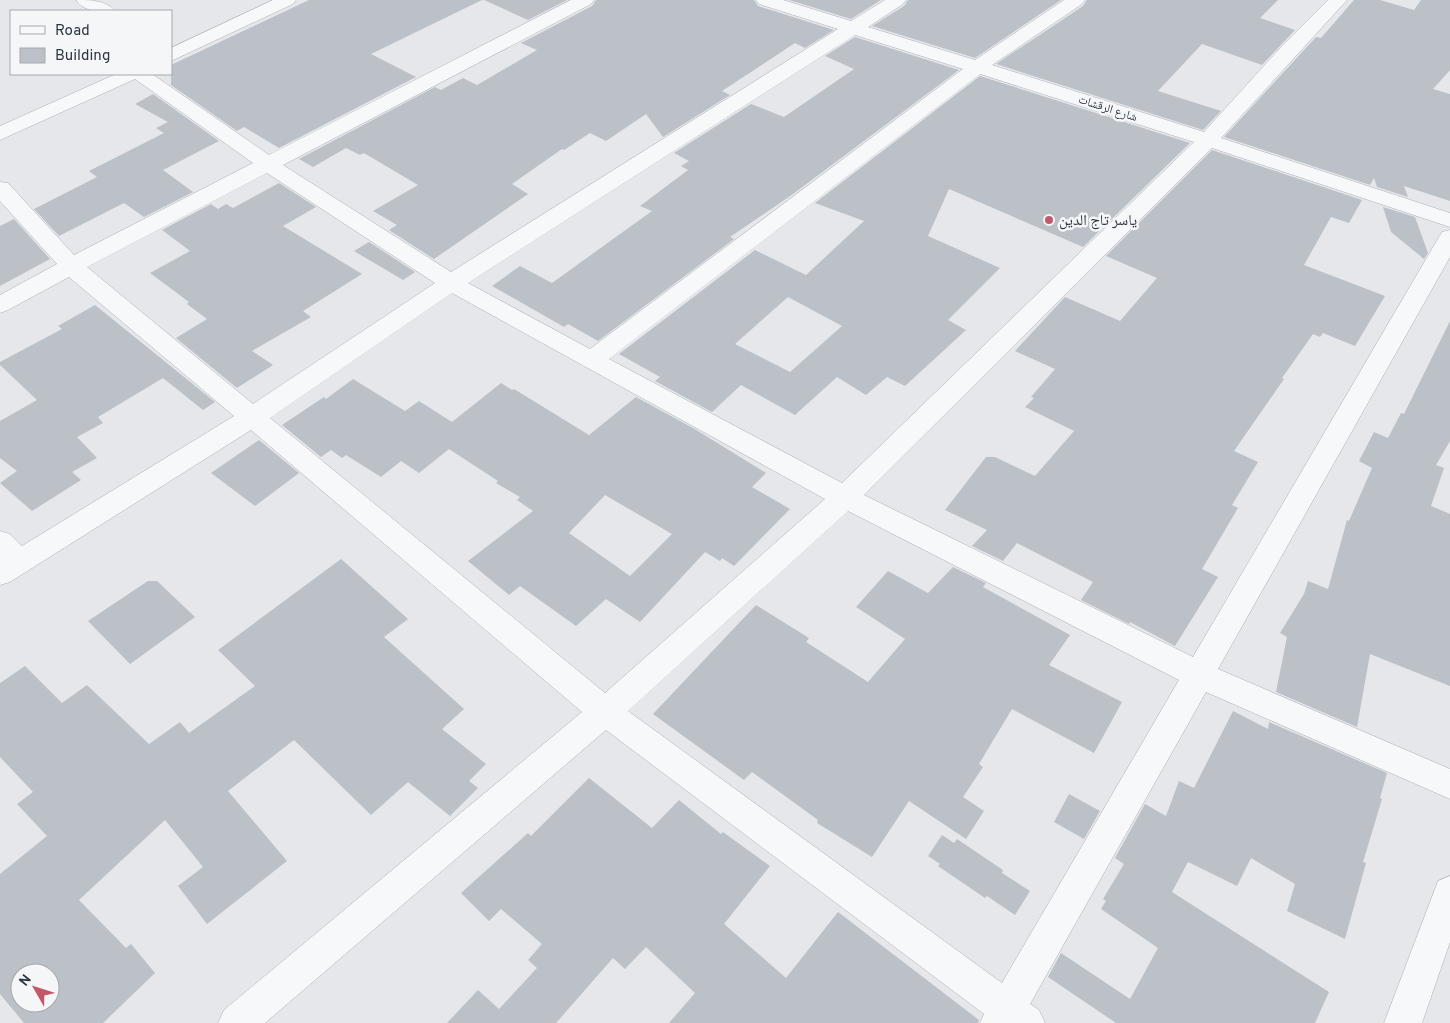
<svg xmlns="http://www.w3.org/2000/svg" width="1450" height="1023" font-family="Overpass,'Noto Naskh Arabic',sans-serif">
<style>
.building{fill:#bcc0c7;fill-rule:evenodd}
.lines{fill:none;stroke-linecap:round;stroke-linejoin:round}
.minor-casing{stroke:#aaaeb5;stroke-width:1}
.minor{fill:#f7f8fa;fill-rule:evenodd}
.poi-dot{fill:#c15968;stroke:#f4f6f8;stroke-width:2}
.labels{text-anchor:middle;stroke-width:5;stroke-linejoin:round;paint-order:stroke}
.far-street-label{font-size:12px;fill:#2e3542;stroke:#f4f6f8}
.poi-label{font-size:15px;fill:#2e3542;stroke:#f4f6f8;text-anchor:start}
</style>
<rect width="100%" height="100%" fill="#e5e7eb"/>
<!-- building -->
<g class="building">
<polygon points="309,0 482,0 371,54 416,77 279,148 244,127 237,131 171,85 171,65"/>
<polygon points="484,0 567,0 528,20"/>
<polygon points="596,0 754,0 758,6 834,30 805,48 795,43 722,91 730,95 663,137 646,114 606,141 590,133 564,150 562,149 512,184 528,194 434,259 389,230 397,225 373,211 418,185 364,153 360,155 346,148 313,167 299,159 435,87 441,90 463,78 477,85 537,50 521,43 592,6"/>
<polygon points="789,0 881,0 851,19"/>
<polygon points="908,0 1061,0 975,58 872,26 904,6"/>
<polygon points="1087,0 1278,0 1260,18 1295,30 1262,65 1202,44 1158,91 1221,111 1203,130 996,64 1083,6"/>
<polygon points="1354,0 1380,0 1414,10 1421,0 1450,0 1450,70 1433,89 1450,94 1450,201 1404,186 1408,197 1377,187 1374,178 1370,185 1224,137 1316,37 1321,38"/>
<polygon points="855,37 959,70 793,194 730,237 734,239 598,341 568,324 564,327 492,286 520,266 552,283 652,211 640,206 688,170 681,166 689,161 674,153 751,104 784,117 854,69 825,56"/>
<path d="M 980,76 L 1190,143 L 1083,247 L 949,189 L 928,236 L 1000,268 L 948,320 L 966,330 L 905,386 L 887,377 L 866,395 L 837,377 L 795,415 L 741,385 L 712,412 L 655,381 L 660,377 L 619,354 L 755,250 L 806,275 L 864,221 L 815,203 ZM 788,297 L 842,326 L 790,372 L 735,344 Z"/>
<polygon points="153,94 219,141 163,170 193,192 144,217 124,203 59,236 34,209 97,177 89,171 164,133 156,128 168,122 135,104"/>
<polygon points="1212,150 1362,200 1349,223 1331,217 1304,265 1385,296 1355,346 1323,333 1320,337 1313,334 1282,378 1284,379 1234,451 1258,462 1232,505 1238,508 1202,569 1218,577 1175,646 1130,622 1129,624 1081,600 1093,582 1017,543 1003,561 972,546 987,530 945,510 986,457 995,457 1035,476 1074,431 1025,407 1034,398 1031,397 1055,369 1015,351 1065,297 1120,321 1157,278 1106,256"/>
<polygon points="279,183 316,207 283,226 362,274 303,311 311,317 252,351 273,365 237,388 176,338 207,319 187,304 189,302 150,273 190,251 162,230 211,204 218,209 226,204 233,208"/>
<polygon points="1383,207 1415,217 1428,253 1424,259 1391,232"/>
<polygon points="14,219 50,259 0,286 0,226"/>
<polygon points="369,242 415,272 403,280 354,251"/>
<polygon points="95,305 215,402 203,410 163,378 98,417 103,423 77,437 97,458 72,472 81,480 32,511 0,483 17,471 0,458 0,421 37,400 0,365 0,362 62,329 58,326"/>
<polygon points="1450,321 1450,441 1436,465 1444,468 1431,506 1450,514 1450,686 1370,654 1357,727 1276,692 1287,637 1280,633 1304,594 1308,581 1328,589 1347,520 1349,521 1372,468 1359,461 1374,432 1388,438 1401,413 1404,414"/>
<path d="M 353,379 L 405,411 L 419,401 L 452,422 L 501,383 L 512,390 L 514,389 L 589,435 L 636,397 L 693,428 L 766,473 L 752,487 L 790,509 L 734,566 L 722,558 L 720,561 L 705,552 L 640,622 L 606,599 L 576,626 L 520,586 L 509,595 L 468,561 L 533,511 L 517,500 L 520,497 L 496,483 L 498,481 L 449,449 L 419,473 L 401,461 L 381,477 L 346,455 L 342,458 L 331,450 L 321,457 L 282,425 L 324,397 L 326,399 ZM 605,495 L 672,534 L 630,576 L 569,533 Z"/>
<polygon points="259,440 299,473 255,506 211,473"/>
<path d="M 341,559 L 408,619 L 384,637 L 464,709 L 442,729 L 486,764 L 469,781 L 478,788 L 450,816 L 408,782 L 371,815 L 294,740 L 228,791 L 287,861 L 207,924 L 178,886 L 203,867 L 165,820 L 79,900 L 126,948 L 131,944 L 155,973 L 103,1023 L 24,1023 L 0,994 L 0,874 L 47,836 L 17,804 L 33,792 L 0,757 L 0,683 L 25,666 L 62,703 L 87,685 L 149,744 L 180,722 L 189,733 L 255,686 L 218,650 ZM 20,973 L 50,973 L 50,1003 L 20,1003 Z"/>
<polygon points="953,567 986,583 983,587 992,592 1070,635 1049,665 1122,702 1094,753 1012,709 979,764 983,767 963,797 984,811 966,839 909,801 872,857 817,823 818,820 752,772 744,780 653,714 756,605 809,638 806,642 868,682 905,639 856,607 888,571 928,593"/>
<polygon points="148,581 157,581 195,617 130,664 88,621"/>
<polygon points="1233,711 1268,729 1269,722 1387,773 1380,798 1382,799 1363,862 1366,863 1345,939 1287,911 1295,884 1251,858 1237,886 1188,862 1172,892 1329,992 1315,1023 1116,1023 1048,977 1061,953 1130,999 1158,948 1101,909 1106,901 1103,899 1124,864 1115,858 1145,804 1166,816 1179,781 1194,788"/>
<polygon points="589,778 652,828 679,800 721,834 723,832 770,866 724,924 786,978 838,912 979,1020 978,1023 669,1023 695,993 646,947 625,969 613,958 556,1023 447,1023 478,990 499,1009 537,968 528,960 542,944 501,909 489,921 461,893 528,833 531,836"/>
<polygon points="1069,794 1100,811 1084,839 1054,822"/>
<polygon points="942,835 954,843 957,839 1003,870 1002,873 1030,891 1015,915 987,896 985,898 938,866 940,864 928,856"/>
</g>
<g class="lines">
<!-- minor casing -->
<g class="minor-casing">
<g id="minor">
<path d="M 76,0 C 90,0 106,0 115,11 C 102,12 85,13 76,0 Z"/>
<polygon points="273,0 296,0 293,4 171,61 171,48"/>
<path d="M 571,0 L 594,0 L 591,4 L 283,165 L 451,272 L 838,29 L 759,4 L 756,0 L 783,0 L 851,21 L 885,0 L 906,0 L 903,4 L 868,27 L 975,60 L 1064,0 L 1085,0 L 1082,4 L 992,65 L 1204,132 L 1283,45 L 1328,0 L 1347,0 L 1221,138 L 1450,213 L 1450,227 L 1212,148 L 864,495 L 1193,657 L 1439,237 L 1442,232 L 1450,230 L 1450,257 L 1218,669 L 1450,769 L 1450,799 L 1206,692 L 1030,1004 L 1039,1010 L 1045,1023 L 980,1023 L 984,1014 L 606,730 L 265,1023 L 218,1023 L 224,1010 L 582,712 L 251,430 L 10,582 L 0,585 L 0,531 L 10,534 L 22,546 L 234,416 L 69,277 L 8,310 L 0,313 L 0,295 L 57,264 L 0,201 L 0,182 L 8,183 L 74,255 L 253,163 L 135,79 L 0,140 L 0,126 L 116,74 L 152,74 L 269,155 ZM 855,35 L 963,69 L 590,349 L 468,283 ZM 980,74 L 1194,142 L 842,483 L 609,359 ZM 267,173 L 435,283 L 253,404 L 87,267 ZM 452,293 L 825,499 L 605,693 L 270,418 ZM 848,511 L 1179,680 L 1002,983 L 628,711 Z"/>
<polygon points="1450,876 1450,942 1422,1023 1384,1023 1438,881"/>
</g>
</g>
<!-- minor -->
<use href="#minor" class="minor"/>
</g>
<!-- markers -->
<circle class="poi-dot" cx="1049" cy="220" r="5"/>
<g class="labels">
<!-- far-street labels -->
<g class="far-street-label">
<text transform="translate(1108 108) rotate(18)" y="4">شارع الرقشات</text>
</g>
<!-- poi labels -->
<g class="poi-label">
<text x="1059" y="225">ياسر تاج الدين</text>
</g>
</g>
<!-- legend -->
<rect x="10" y="10" width="162" height="65" fill="#f4f6f8" stroke="#a5a9af"/>
<rect x="20" y="26" width="25" height="8" fill="#f7f8fa" stroke="#a5a9af"/>
<text x="55" y="35" font-size="15" fill="#2e3542">Road</text>
<rect x="20" y="48" width="25" height="15" fill="#bcc0c7" stroke="#a5a9af"/>
<text x="55" y="60" font-size="15" fill="#2e3542">Building</text>
<!-- north arrow -->
<g transform="translate(35 988) rotate(309)"><circle r="24" fill="#f4f6f8" stroke="#a5a9af"/>
<path d="M0-4L9 19L0 12L-9 19Z" fill="#c15968"/>
<text y="-8" font-size="14" font-weight="bold" text-anchor="middle" fill="#2e3542">N</text>
</g>
</svg>
